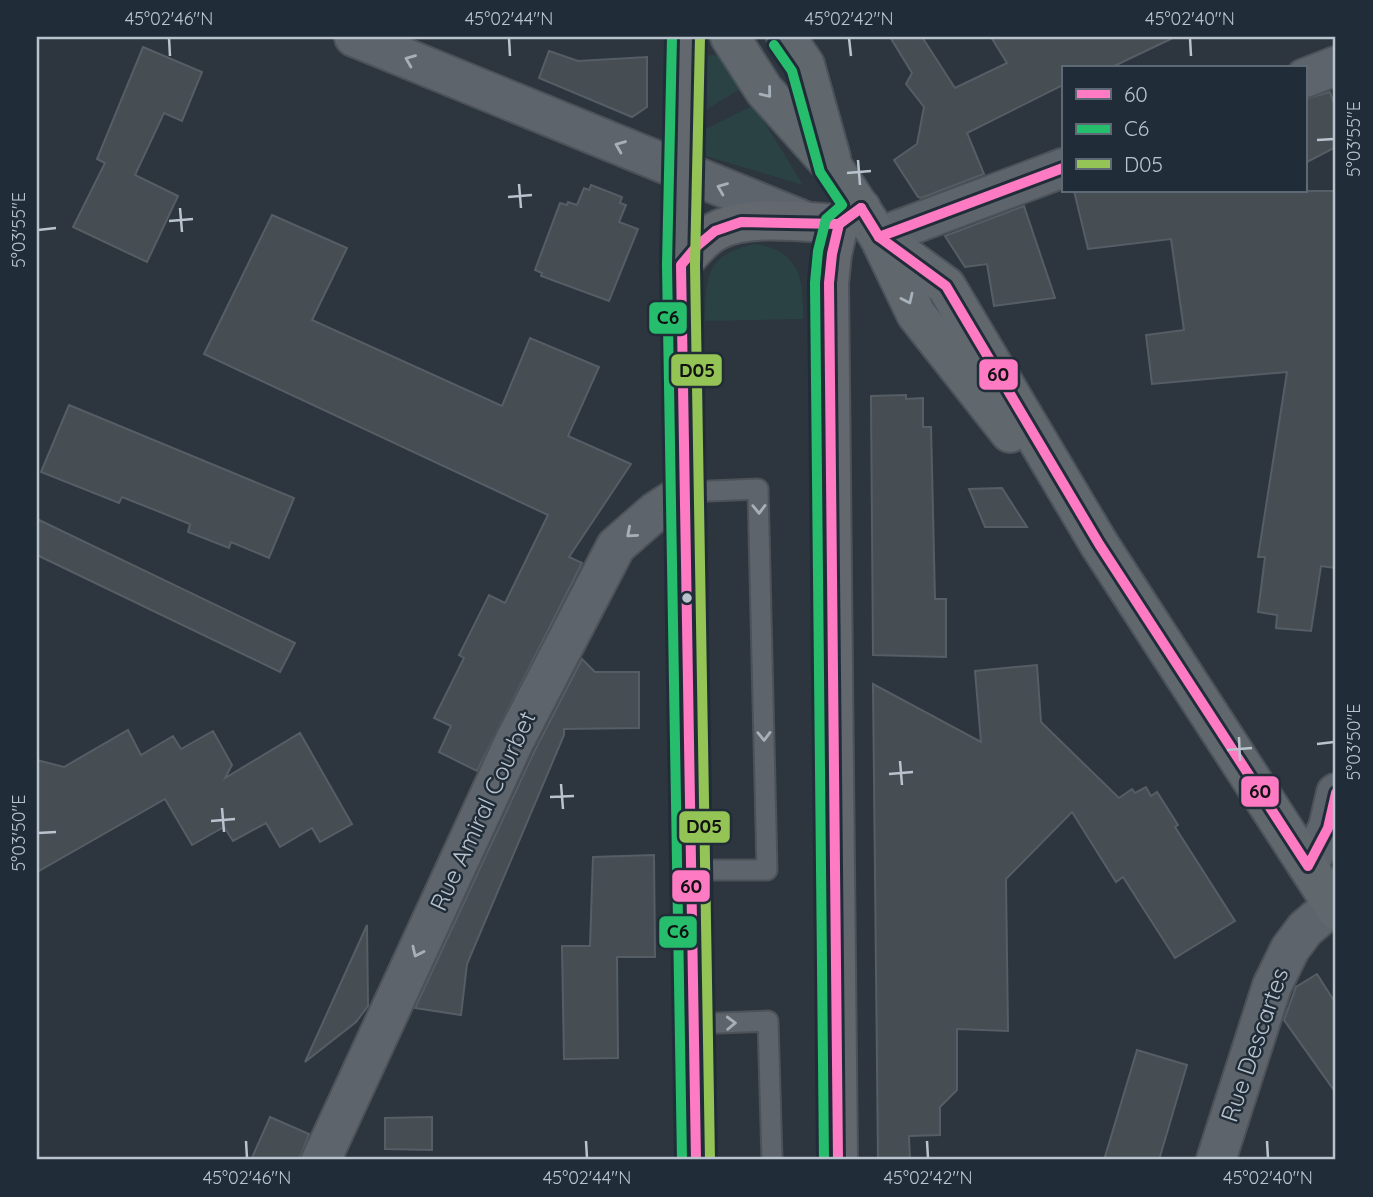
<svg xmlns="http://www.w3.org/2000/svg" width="1373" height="1197" font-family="Quicksand,sans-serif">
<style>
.green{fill:#2a4244}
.building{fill:#464d53;stroke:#565e65;stroke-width:2}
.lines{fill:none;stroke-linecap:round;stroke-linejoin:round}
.lane-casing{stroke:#4c5258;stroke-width:23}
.street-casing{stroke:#4c5258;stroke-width:42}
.secondary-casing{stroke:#4c5258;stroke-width:42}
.primary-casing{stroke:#4b535a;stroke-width:42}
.lane{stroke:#5e646b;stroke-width:19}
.street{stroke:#5e646b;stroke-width:38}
.secondary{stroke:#63686f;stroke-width:38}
.primary{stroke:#60676d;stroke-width:38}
.bus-1-casing{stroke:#202d39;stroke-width:16}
.bus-2-casing{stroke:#202d39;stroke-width:16}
.bus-3-casing{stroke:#202d39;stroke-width:16}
.bus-1{stroke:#fe7ac2;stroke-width:10}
.bus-2{stroke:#26bd6d;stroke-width:10}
.bus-3{stroke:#94c356;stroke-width:10}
.oneway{stroke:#a7b0b9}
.oneway2{stroke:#a7b1ba}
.ticks{fill:none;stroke:#b9c3cd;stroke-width:2.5}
.bus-dot{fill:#b9c3cd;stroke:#202d39;stroke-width:2.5}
.labels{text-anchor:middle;stroke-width:5;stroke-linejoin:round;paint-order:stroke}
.street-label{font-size:24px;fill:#b9c3cd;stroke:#202d39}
.line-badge{stroke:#202d39;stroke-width:2.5}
.pale-badge-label{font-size:19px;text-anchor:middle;font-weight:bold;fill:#111}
.neatline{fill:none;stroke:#b9c3cd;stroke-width:2.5}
.ticks-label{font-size:18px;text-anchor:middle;fill:#b9c3cd}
</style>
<rect width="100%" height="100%" fill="#2d363e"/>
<!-- green -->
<g class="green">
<polygon points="710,55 721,56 740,89 704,111 701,66 702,60"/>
<polygon points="754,105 803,185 706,156 704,130"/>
<path d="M 755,244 C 800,250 804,280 803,319 L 705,321 C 706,276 705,255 755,244 Z"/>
</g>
<!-- building -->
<g class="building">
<polygon points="890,37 922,37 955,88 1007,63 991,37 1175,37 1110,68 1063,68 1063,85 967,133 984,174 921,198 918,197 894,160 917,144 924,107 906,84 912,73"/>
<polygon points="143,47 202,72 182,121 164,113 135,175 178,196 147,262 73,227 105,163 97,159"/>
<polygon points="549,51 578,61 647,57 647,107 632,117 539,78"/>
<polygon points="1330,92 1336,110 1336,147 1305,163 1305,99"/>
<polygon points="591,185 622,197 620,203 626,205 619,222 638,229 609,301 541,276 542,273 535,270 560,203 567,205 568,202 577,205 584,188 589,190"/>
<polygon points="1074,191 1336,191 1336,568 1321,566 1311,631 1276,628 1277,615 1258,612 1265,557 1258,557 1287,372 1152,384 1146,335 1184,330 1171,239 1088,249"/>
<polygon points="1024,206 1055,298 994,306 987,264 965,267 945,236"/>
<polygon points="272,215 347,248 312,320 502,406 530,338 599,367 568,436 631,464 569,557 582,563 477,771 439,752 451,726 434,718 464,658 459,655 489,595 505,603 548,515 204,354"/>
<polygon points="906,395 906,399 923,398 923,427 931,427 935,599 946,599 946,657 873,655 871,396"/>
<polygon points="69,405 294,498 269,558 231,542 229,548 188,532 190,524 122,497 119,503 41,472"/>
<polygon points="1002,488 1027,527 985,527 969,489"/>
<polygon points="37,519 295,643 280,672 37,555"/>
<polygon points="582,659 595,672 639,672 639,728 564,729 564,735 467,964 461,1015 415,1008 534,752"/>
<polygon points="1037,665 1041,722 1119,798 1132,789 1135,793 1146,787 1151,796 1157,792 1178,825 1175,827 1235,921 1175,958 1123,877 1116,882 1072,812 1006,879 1008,1031 957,1029 957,1090 940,1107 940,1135 909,1136 910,1160 878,1160 873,684 981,742 975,671"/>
<polygon points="128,730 141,755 173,736 181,749 213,731 232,765 225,778 300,733 352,824 320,842 312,828 280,847 266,823 233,841 224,827 192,845 165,799 37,872 37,760 64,767"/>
<polygon points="654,855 655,957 617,957 618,1058 564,1059 562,946 590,946 593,857"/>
<polygon points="367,925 368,1006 356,1022 305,1062"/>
<polygon points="1317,974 1336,1004 1336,1093 1284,1020 1296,987"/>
<polygon points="1137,1050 1187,1065 1159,1160 1104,1160"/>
<polygon points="270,1117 309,1134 299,1160 251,1160"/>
<polygon points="432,1117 432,1150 385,1149 385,1118"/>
</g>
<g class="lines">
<!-- lane casing -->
<g class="lane-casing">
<g id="lane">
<polyline points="686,492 758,489 767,870 691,870"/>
<polyline points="693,1024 768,1021 772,1160"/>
</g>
</g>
<!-- street casing -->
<g class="street-casing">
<g id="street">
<polyline points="354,37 805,221"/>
<polyline points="1305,78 1336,66"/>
<polyline points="879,237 1063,168"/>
<polyline points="1308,866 1328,828 1336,793"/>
<polyline points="321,1160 514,742 616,546 655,512 686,492"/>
<polyline points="1216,1160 1272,986 1290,949 1305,929 1333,905"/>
</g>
</g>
<!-- secondary casing -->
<g class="secondary-casing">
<g id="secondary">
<polyline points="686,37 681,265 696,1160"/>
<path d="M 681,265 C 691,253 701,239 716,231 C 748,214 803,222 839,224"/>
<polyline points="838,1160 829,283 832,254 839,224 861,208"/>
</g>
</g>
<!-- primary casing -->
<g class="primary-casing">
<g id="primary">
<polyline points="730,37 764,90 833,167 879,237 916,314 1010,433"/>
<polyline points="786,37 805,65 831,158"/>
<polyline points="879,237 946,286 1099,544 1336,910"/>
</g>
</g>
<!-- lane -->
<use href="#lane" class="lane"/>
<!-- street -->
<use href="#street" class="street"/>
<!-- secondary -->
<use href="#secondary" class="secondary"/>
<!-- primary -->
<use href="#primary" class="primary"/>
<!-- bus-1 casing -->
<g class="bus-1-casing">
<g id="bus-1">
<polyline points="861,208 879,237 946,286 1099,544 1308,866 1328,828 1336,793"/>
<polyline points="879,237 1063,168"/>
<polyline points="696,1160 681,265 697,246 715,231 741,222 839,224 861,208"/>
<polyline points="838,1160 829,283 832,254 839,224 861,208"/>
</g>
</g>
<!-- bus-2 casing -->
<g class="bus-2-casing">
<g id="bus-2">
<polyline points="672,37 667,265 682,1160"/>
<polyline points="774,45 792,71 820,172 842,205 826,219 818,251 815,283 824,1160"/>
</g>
</g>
<!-- bus-3 casing -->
<g class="bus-3-casing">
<polyline id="bus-3" points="700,37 695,265 710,1160"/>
</g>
<!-- bus-1 -->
<use href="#bus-1" class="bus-1"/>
<!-- bus-2 -->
<use href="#bus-2" class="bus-2"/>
<!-- bus-3 -->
<use href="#bus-3" class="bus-3"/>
</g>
<!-- one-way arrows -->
<defs><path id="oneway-chevron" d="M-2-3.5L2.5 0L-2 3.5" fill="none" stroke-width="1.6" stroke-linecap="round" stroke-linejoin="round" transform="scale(1.75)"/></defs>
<g class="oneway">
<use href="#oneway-chevron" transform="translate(410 60) rotate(-158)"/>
<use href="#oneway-chevron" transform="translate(620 146) rotate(-158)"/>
<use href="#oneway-chevron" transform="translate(722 188) rotate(-158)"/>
<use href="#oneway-chevron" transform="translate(759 509) rotate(89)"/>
<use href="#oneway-chevron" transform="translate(631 533) rotate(139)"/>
<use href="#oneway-chevron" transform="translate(764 736) rotate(89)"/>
<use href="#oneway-chevron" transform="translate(417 952) rotate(115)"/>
<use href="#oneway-chevron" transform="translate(731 1023) rotate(-2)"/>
</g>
<g class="oneway2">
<use href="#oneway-chevron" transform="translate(767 93) rotate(51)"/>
<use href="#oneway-chevron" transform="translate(908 299) rotate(65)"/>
</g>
<!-- ticks -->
<path class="ticks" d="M 169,38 L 170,56M 509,38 L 510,56M 849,38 L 851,56M 1190,38 L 1191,56M 1317,140 L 1334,139M 858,160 L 860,185M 847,173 L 871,171M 519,184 L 521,208M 508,197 L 532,195M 180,208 L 182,232M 169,221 L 193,219M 38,230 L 56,228M 1239,737 L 1240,761M 1317,744 L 1334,742M 1227,750 L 1252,748M 900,761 L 902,785M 889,774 L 913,772M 561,784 L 563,809M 550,797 L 574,796M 222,808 L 224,832M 211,821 L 235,819M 38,833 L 56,832M 246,1141 L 247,1158M 586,1141 L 587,1158M 927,1141 L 928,1158M 1267,1141 L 1268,1158"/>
<!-- markers -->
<circle class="bus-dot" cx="687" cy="598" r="6"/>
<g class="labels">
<!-- street labels -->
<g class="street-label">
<text transform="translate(483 811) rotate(-65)" y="8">Rue Amiral Courbet</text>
<text transform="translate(1255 1045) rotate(-71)" y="8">Rue Descartes</text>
</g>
</g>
<g class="line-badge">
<rect x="648" y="301" width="40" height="34" rx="7" fill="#26bd6d"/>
<rect x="670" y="353" width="53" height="34" rx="7" fill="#94c356"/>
<rect x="978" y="358" width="41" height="33" rx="7" fill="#fe7ac2"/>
<rect x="1240" y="775" width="40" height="33" rx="7" fill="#fe7ac2"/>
<rect x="678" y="810" width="53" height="34" rx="7" fill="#94c356"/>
<rect x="671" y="869" width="40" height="34" rx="7" fill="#fe7ac2"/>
<rect x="658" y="915" width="40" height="34" rx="7" fill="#26bd6d"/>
</g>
<g class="pale-badge-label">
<text x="668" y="324">C6</text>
<text x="697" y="377">D05</text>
<text x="998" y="381">60</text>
<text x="1260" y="798">60</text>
<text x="704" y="833">D05</text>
<text x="691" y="893">60</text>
<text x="678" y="938">C6</text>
</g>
<!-- border -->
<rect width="1373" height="1197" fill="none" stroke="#202d39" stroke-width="77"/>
<!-- legend -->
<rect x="1062" y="66" width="245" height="126" fill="#202d39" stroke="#5d6974" stroke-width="2"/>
<rect x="1076" y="89" width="35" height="10" fill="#fe7ac2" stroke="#5d6974" stroke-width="2"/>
<text x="1124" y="102" font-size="21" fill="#b9c3cd">60</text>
<rect x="1076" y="124" width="35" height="10" fill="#26bd6d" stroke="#5d6974" stroke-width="2"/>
<text x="1124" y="136" font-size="21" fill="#b9c3cd">C6</text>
<rect x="1076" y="159" width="35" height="10" fill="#94c356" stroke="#5d6974" stroke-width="2"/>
<text x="1124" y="172" font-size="21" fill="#b9c3cd">D05</text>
<rect x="38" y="38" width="1296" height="1120" class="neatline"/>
<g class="ticks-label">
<text x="169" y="25">45°02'46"N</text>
<text x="509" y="25">45°02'44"N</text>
<text x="849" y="25">45°02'42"N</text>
<text x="1190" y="25">45°02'40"N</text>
<text transform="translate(1354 139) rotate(-90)" y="6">5°03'55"E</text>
<text transform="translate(19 230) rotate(-90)" y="6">5°03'55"E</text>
<text transform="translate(1354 742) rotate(-90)" y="6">5°03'50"E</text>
<text transform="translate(19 833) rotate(-90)" y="6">5°03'50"E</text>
<text x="247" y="1184">45°02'46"N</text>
<text x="587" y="1184">45°02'44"N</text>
<text x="928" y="1184">45°02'42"N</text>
<text x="1268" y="1184">45°02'40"N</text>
</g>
</svg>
